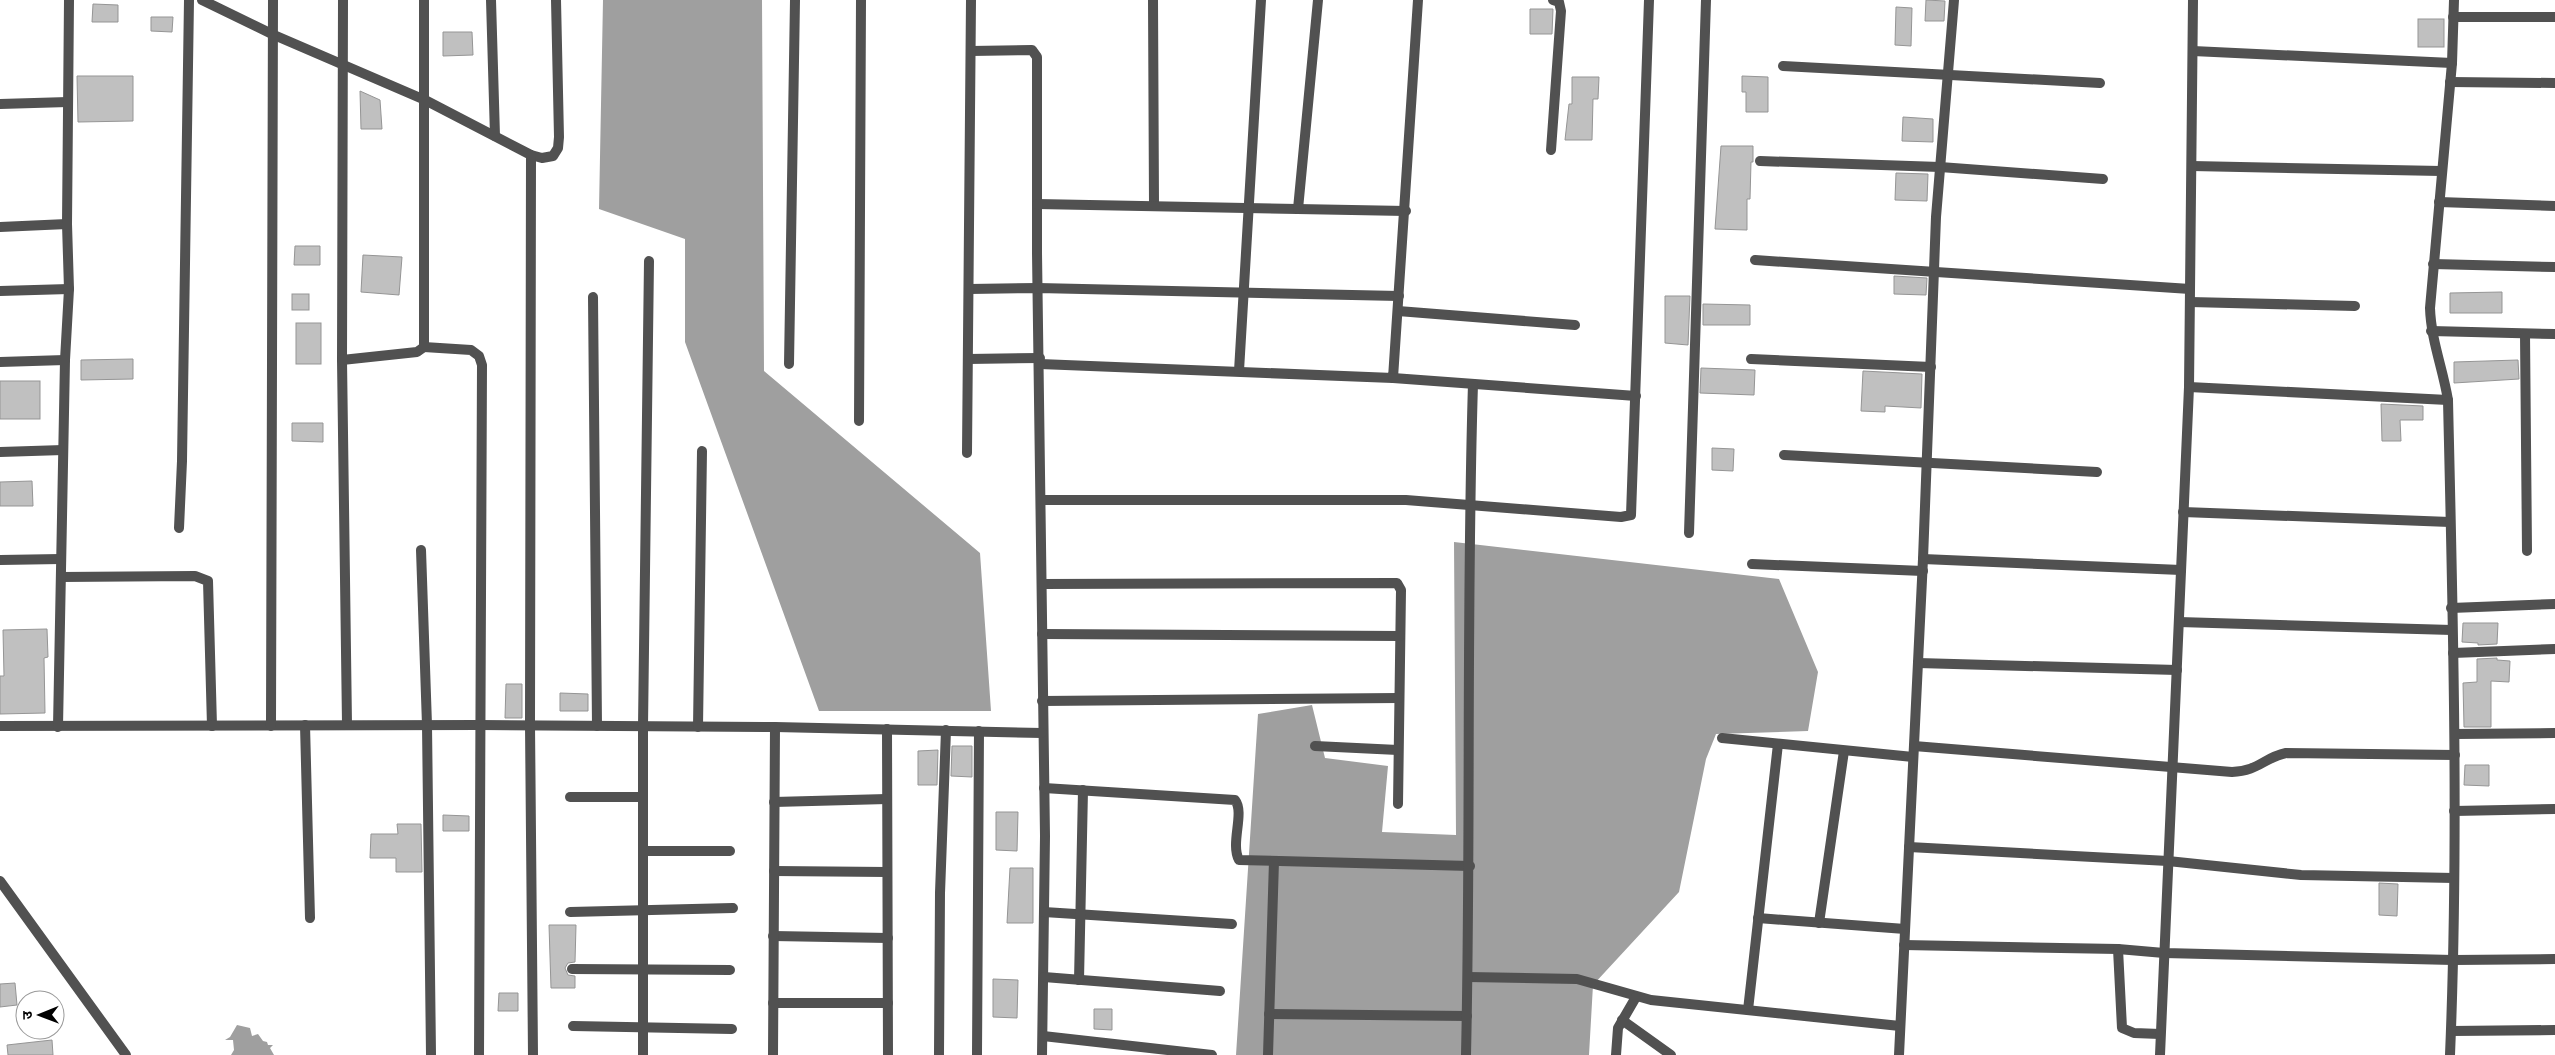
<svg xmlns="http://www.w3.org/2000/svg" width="2555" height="1055" font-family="Helvetica,'Noto Sans Devanagari',sans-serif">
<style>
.water{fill:#9f9f9f}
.building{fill:#c0c0c0;stroke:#959595}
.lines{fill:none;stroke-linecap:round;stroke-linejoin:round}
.minor{stroke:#515151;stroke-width:10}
</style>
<rect width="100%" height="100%" fill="#fff"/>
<!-- water -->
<g class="water">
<polygon points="603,0 762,0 764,371 980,553 991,711 819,711 685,342 685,239 599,209"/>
<polygon points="1454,542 1779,579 1818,672 1808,731 1716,734 1706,759 1679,892 1593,985 1589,1055 1236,1055 1258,714 1312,705 1325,758 1388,766 1382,832 1456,835"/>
<polygon points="237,1025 250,1028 252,1036 258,1034 263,1041 267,1042 268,1045 273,1045 270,1048 274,1055 231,1055 234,1050 233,1040 225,1040 230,1037"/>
</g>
<!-- building -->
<g class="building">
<polygon points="1926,0 1945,1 1944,21 1925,21"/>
<polygon points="93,4 118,5 118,22 92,22"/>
<polygon points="1896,7 1912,8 1911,46 1895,45"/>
<polygon points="1530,9 1553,9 1552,34 1530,34"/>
<polygon points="151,17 173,17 172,32 151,31"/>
<rect x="2418" y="19" width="26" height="28"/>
<polygon points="443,32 472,32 473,55 443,56"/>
<polygon points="77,76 133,76 133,121 78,122"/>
<polygon points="1742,76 1768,77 1768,112 1746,112 1746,92 1742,92"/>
<polygon points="1572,77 1599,77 1598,99 1593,99 1592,140 1565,140 1569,104 1572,104"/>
<polygon points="360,91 380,100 382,129 361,129"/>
<polygon points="1903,117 1933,119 1933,142 1902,141"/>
<polygon points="1721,146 1753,146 1753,162 1751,162 1750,199 1747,199 1747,230 1715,229"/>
<polygon points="1896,173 1928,174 1927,201 1895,200"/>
<polygon points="295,246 320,246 320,265 294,265"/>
<polygon points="363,255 402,257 399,295 361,292"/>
<polygon points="1894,276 1927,278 1926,295 1894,294"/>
<polygon points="2502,292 2502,313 2450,313 2450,293"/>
<rect x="292" y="294" width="17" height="16"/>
<polygon points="1665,296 1690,296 1688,345 1665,343"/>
<polygon points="1703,304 1750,305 1750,325 1703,325"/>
<rect x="296" y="323" width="25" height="41"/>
<polygon points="133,359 133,379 81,380 81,360"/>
<polygon points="2518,360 2519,379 2454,383 2454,362"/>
<polygon points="1701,368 1755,370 1754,395 1700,393"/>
<polygon points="1863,371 1922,374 1921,408 1885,406 1885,412 1861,411"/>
<rect x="0" y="381" width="40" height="38"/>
<polygon points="2381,404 2423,406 2423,420 2400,420 2401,441 2382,441"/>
<polygon points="292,423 323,423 323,442 292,441"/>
<polygon points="1712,448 1734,449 1733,471 1712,470"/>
<polygon points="32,481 33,506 0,506 0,482"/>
<polygon points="2463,623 2498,623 2497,644 2478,645 2478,643 2462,642"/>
<polygon points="47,629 48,657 44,658 45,713 0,714 0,676 4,676 3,630"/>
<polygon points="2497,658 2497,660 2510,661 2509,682 2491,681 2491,727 2464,727 2463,683 2477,682 2477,659"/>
<polygon points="506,684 522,684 522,718 505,718"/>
<polygon points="560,693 588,694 588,711 560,711"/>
<polygon points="952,746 972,746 972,777 951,776"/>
<polygon points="938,750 937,785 918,785 918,751"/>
<polygon points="2465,765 2489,765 2489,786 2464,785"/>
<polygon points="996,812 1018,812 1017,851 996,850"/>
<polygon points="443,815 469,816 469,831 443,831"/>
<polygon points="397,824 421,824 422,872 396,872 396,858 370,858 371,834 398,834"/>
<polygon points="1010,868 1033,868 1033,923 1007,923"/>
<polygon points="2379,883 2398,884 2397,916 2379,915"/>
<polygon points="549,925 576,925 575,962 568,963 565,968 568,975 575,976 575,988 551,988"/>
<polygon points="993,979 1018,980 1017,1018 993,1017"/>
<polygon points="15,983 17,1005 0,1007 0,984"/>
<polygon points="499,993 518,993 518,1011 498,1011"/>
<polygon points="1094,1009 1112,1009 1112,1030 1094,1029"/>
<polygon points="52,1040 53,1055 8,1055 7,1045"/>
</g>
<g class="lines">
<!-- minor -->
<g class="minor">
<polyline points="202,0 274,35 425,100 531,155 542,158 553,156 558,148 559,137 556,0"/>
<polyline points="343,0 342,360 347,724"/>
<polyline points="491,0 495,136"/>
<polyline points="1153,0 1154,206"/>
<polyline points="2453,17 2555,17"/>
<polyline points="971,51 1032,50 1037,57 1037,253 1045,836 1042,1055"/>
<polyline points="2193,51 2452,63"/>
<polyline points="1783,66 2100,83"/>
<polyline points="2450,82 2555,83"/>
<polyline points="0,104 68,102"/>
<polyline points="1551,150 1561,11 1559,2 1553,0"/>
<polyline points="531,155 530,725 533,1055"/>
<polyline points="1760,161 1940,167 2103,179"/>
<polyline points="2192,166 2441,171"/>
<polyline points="2439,202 2555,206"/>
<polyline points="1037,204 1406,211"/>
<polyline points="1298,209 1318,0"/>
<polyline points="0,227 67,224"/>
<polyline points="1755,260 2190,289"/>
<polyline points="2433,264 2555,267"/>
<polyline points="969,289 1038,288 1399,296"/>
<polyline points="0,291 69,289"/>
<polyline points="593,297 597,726"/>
<polyline points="2190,302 2355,306"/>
<polyline points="1398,311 1575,325"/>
<polyline points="2431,331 2555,334"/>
<polyline points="2525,334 2527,551"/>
<polyline points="424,347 471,350 479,356 482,365 479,1055"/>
<polyline points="968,359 1040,358"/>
<polyline points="1751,359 1931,367"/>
<polyline points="342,360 417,352 424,347 424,0"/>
<polyline points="0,362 65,360"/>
<polyline points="789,364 795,0"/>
<polyline points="1040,364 1393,378 1418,0"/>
<polyline points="1239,371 1261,0"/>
<polyline points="1393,378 1636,396"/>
<polyline points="2189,387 2448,400"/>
<polyline points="859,421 861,0"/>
<polyline points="0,452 63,450"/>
<polyline points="967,453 971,0"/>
<polyline points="1784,455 2097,472"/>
<polyline points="1041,500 1406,500 1621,517 1631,515 1649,0"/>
<polyline points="2183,512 2450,522"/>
<polyline points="179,528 182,461 189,0"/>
<polyline points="1689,533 1706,0"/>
<polyline points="421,550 427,725 431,1055"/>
<polyline points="1923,559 2181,570"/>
<polyline points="0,560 61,559"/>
<polyline points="1752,564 1923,571"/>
<polyline points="61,577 195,576 208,581 212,726"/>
<polyline points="1042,584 1397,583 1401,590 1398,804"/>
<polyline points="2451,608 2555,604"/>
<polyline points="2179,622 2452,630"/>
<polyline points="1042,634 1400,636"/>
<polyline points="2453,653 2555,649"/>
<polyline points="1918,663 2177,670"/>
<polyline points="1042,701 1399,698"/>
<polyline points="305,725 310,918"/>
<polyline points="0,726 480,725 775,727 1042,733"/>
<polyline points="271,726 273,0"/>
<polyline points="58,727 65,360 69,289 67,224 69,0"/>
<polyline points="698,727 702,451"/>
<polyline points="887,729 888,1055"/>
<polyline points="2455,734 2555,733"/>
<polyline points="1722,738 1913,757"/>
<polyline points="1315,746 1398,750"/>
<path d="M 1914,746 L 2232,772 C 2259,771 2263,758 2286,753 L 2455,755"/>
<path d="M 1044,788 L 1235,800 C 1245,813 1230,843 1239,860 L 1470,866"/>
<polyline points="570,797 643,797"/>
<polyline points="774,802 887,799"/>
<polyline points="2454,811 2555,809"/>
<polyline points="1909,847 2168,861 2301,875 2454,878"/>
<polyline points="643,851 730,851"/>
<polyline points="774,871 887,872"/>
<polyline points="0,881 126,1055"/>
<polyline points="570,912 733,908"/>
<polyline points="1044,912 1232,924"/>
<polyline points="1758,918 1905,929"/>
<polyline points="1819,923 1844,751"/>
<polyline points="773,936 888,938"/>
<polyline points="1904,945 2118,949 2164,953 2453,960 2555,959"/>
<polyline points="2118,949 2122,1028 2134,1033 2160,1034"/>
<polyline points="572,969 730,970"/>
<polyline points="1044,977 1220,991"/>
<polyline points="1468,977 1577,979 1651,1000 1900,1026"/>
<polyline points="1079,980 1083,790"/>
<polyline points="773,1003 888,1003"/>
<polyline points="1748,1010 1778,744"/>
<polyline points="1269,1014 1467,1016"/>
<polyline points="1622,1020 1671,1055"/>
<polyline points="573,1026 732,1029"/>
<polyline points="2451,1031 2555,1030"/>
<polyline points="1043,1036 1212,1055"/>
<polyline points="643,1055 643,726 649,261"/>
<polyline points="773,1055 775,727"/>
<polyline points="939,1055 940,893 946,730"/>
<polyline points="977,1055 979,731"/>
<polyline points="1268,1055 1274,861"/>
<path d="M 1466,1055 C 1471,831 1466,608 1473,384"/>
<polyline points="1616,1055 1618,1028 1636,997"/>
<polyline points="1899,1055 1923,559 1936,217 1954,0"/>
<polyline points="2160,1055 2189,387 2193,0"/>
<path d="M 2450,1055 C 2459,837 2453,619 2448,400 C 2443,369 2431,340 2430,308 L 2452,63 L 2454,0"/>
</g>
</g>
<!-- north arrow -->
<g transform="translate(40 1015) rotate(269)"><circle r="24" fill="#ffffff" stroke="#999999"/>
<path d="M0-4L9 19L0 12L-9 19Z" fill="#000000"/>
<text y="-8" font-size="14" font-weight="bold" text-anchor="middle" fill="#000000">उ</text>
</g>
</svg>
